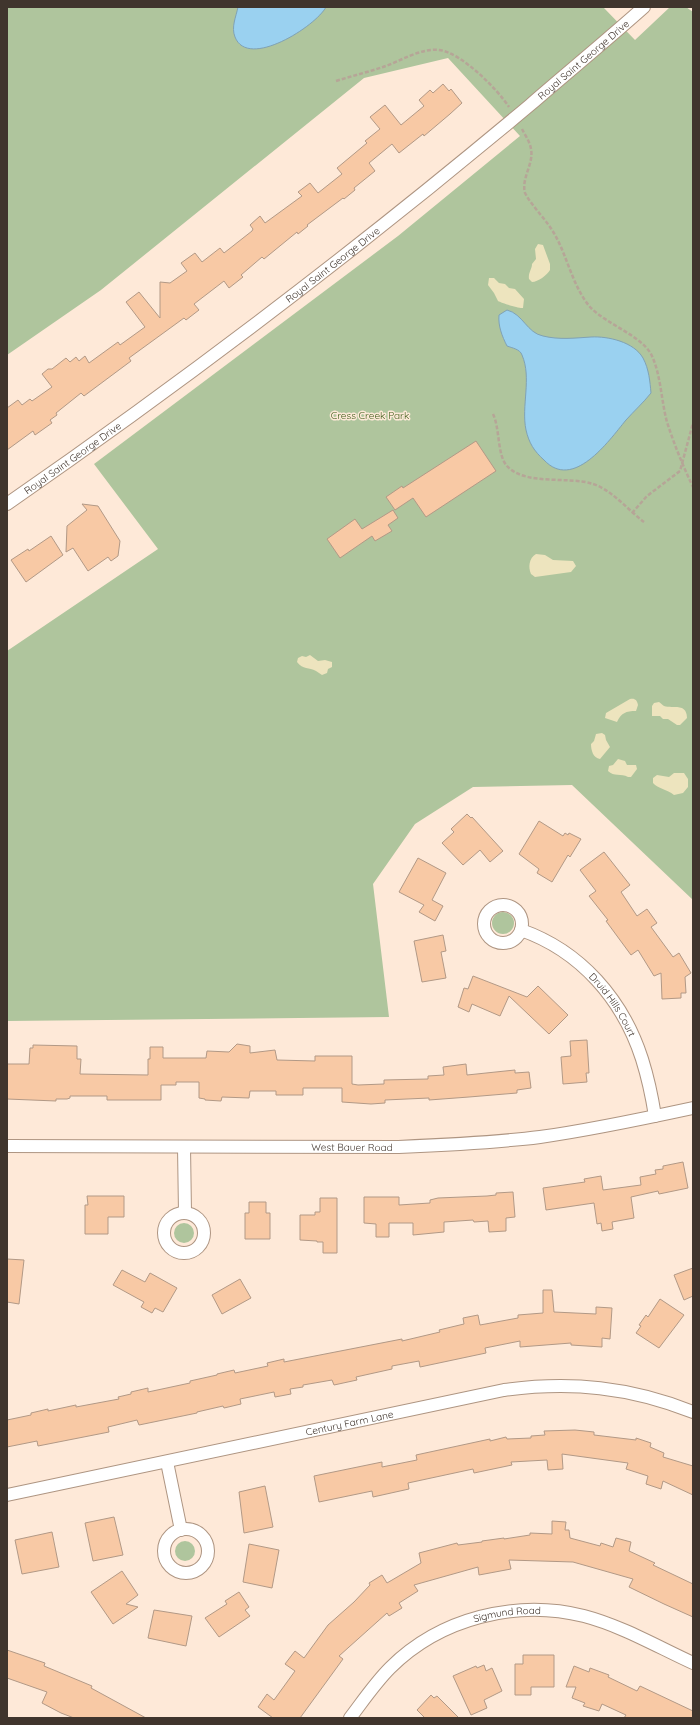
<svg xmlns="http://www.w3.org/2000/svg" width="700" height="1725" font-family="Quicksand,sans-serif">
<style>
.green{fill:#afc59d}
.sand{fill:#ede4be}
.water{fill:#9ad1f0;stroke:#7fa2b6}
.building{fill:#f8c9a5;stroke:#b29986}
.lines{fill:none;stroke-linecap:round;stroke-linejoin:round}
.minor-casing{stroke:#ae9582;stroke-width:14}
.path{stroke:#b6a597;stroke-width:2.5;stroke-dasharray:4 2;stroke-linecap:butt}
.minor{stroke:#fff;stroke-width:12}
.labels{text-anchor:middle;stroke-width:3;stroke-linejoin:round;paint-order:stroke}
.street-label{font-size:10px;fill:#40352d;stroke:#fee9d8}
.park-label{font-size:10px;fill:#3d5c18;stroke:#fee9d8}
</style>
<rect width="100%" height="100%" fill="#fee9d8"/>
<!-- green -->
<g class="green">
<polygon points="7,7 603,7 635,40 670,7 686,7 693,12 693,900 572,785 473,787 415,824 373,884 389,1017 7,1021 7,651 158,549 94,464 398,236 520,136 448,58 364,78 101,290 7,355"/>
<circle cx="503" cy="923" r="11"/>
<circle cx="184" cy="1233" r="10"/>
<circle cx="185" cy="1551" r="10"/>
</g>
<!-- sand -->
<g class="sand">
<path d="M 538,244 L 543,245 L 550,264 L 550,270 C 547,275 538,282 532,282 L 529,279 C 528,273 532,269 532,264 L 536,259 L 535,249 Z"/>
<path d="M 489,278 L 494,278 L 499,283 L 505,284 L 509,288 L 515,289 L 524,299 L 523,308 C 520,309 502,303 498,301 L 494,293 L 488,285 Z"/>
<path d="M 536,554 L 545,555 L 553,560 L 573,561 L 576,566 L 571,572 L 535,577 L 531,574 C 528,567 529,558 536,554 Z"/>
<path d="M 310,655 L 318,661 L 325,660 L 332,662 L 332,667 L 328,669 L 327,673 L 322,675 C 320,674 318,672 316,671 C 309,667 303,670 297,662 L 298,658 L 302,656 L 306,657 Z"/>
<path d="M 630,699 C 635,698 637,700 638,705 L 636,711 C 626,711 621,713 617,722 L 605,718 L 606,713 Z"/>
<path d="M 659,702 C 661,703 662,705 664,706 C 672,709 687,702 687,718 L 680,725 L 677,725 L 668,719 L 663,719 L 660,716 L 652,716 L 652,706 L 654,703 Z"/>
<path d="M 602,733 L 605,735 L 606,740 L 610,747 L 600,759 C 593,758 591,750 591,744 L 594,741 L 596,734 Z"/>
<path d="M 618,759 L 625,761 L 627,765 L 636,765 L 637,769 L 631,777 L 628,777 C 621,773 614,777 608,771 L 609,766 L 613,765 Z"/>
<path d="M 674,773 L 684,773 L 688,779 L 688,787 L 683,793 L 674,795 C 667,789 658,789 653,783 L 653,778 L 657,775 L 669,777 Z"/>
</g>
<!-- water -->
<g class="water">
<path d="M 238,7 L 326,7 C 316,26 248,70 235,37 C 231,27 236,17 238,7 Z"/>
<path d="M 507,310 C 523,314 527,333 543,336 C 559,340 575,338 591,337 C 608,336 634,342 643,358 C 649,369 650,382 651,393 C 643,403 634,411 626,420 C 608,442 573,491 544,460 C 534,451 529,443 526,430 C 521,406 532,378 522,355 C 520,349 512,348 507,346 C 502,336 498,326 499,315 Z"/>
</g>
<!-- building -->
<g class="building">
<polygon points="443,84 449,91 451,89 462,103 450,114 424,136 423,134 399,153 392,144 369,163 375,171 354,188 355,190 344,199 343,198 307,225 308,226 298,234 297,232 264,259 262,257 241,275 243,277 229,288 224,281 194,304 199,310 186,320 184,318 129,358 131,361 84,396 81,393 56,413 57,415 50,420 52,423 35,435 33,431 7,450 7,408 18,400 22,405 30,399 32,401 52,387 42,374 48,369 52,369 66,358 70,362 76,357 79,361 85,356 89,363 118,342 120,345 145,327 126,302 139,292 160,318 160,282 170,283 187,271 181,263 195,253 202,262 220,248 224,253 252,231 253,229 250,225 260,216 265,223 302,196 298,192 310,183 318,193 342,174 337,168 367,143 365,141 380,129 370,117 385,105 401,125 424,106 419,100 430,90 433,93"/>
<polygon points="476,441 496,471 426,517 413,498 395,510 386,497 402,486 403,488"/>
<polygon points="82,504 98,506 120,541 118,556 111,561 108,557 88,571 73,548 66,552 67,526 87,510"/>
<polygon points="393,510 398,518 388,525 392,531 375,541 372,536 340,558 327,539 355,519 362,529"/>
<polygon points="51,536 63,555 26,582 11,560 28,549 29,551"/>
<polygon points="467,814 471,818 472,817 503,851 490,862 480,850 463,865 442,843 454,832 451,829"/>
<polygon points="539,821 563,836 565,833 568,835 569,833 581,839 570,857 568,855 552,882 537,873 539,869 519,854"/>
<polygon points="604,852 630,885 621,892 637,916 647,909 657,923 651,927 673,957 679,953 691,973 685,977 686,993 681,993 681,998 662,999 661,973 654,976 638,950 631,955 606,921 608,920 589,896 596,891 580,870"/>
<polygon points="418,858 446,873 432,900 443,906 435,921 419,912 424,905 399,892"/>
<polygon points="443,935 446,951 441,952 446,978 422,982 414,941"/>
<polygon points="473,976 527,997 538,986 568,1015 549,1034 509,996 500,1016 472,1004 469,1012 458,1007 464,988 468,989"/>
<polygon points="587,1040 589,1073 586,1073 587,1082 563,1084 561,1057 571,1056 570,1041"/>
<polygon points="237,1044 250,1046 250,1053 275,1050 277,1060 315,1061 315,1056 352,1056 352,1084 358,1085 384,1084 384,1080 428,1079 428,1076 444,1075 443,1067 466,1064 467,1075 515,1070 515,1073 529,1072 531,1088 517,1090 517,1093 469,1097 429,1100 429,1098 385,1100 385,1103 371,1104 342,1102 342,1088 303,1088 303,1095 276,1095 276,1091 250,1091 249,1098 222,1097 221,1101 205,1100 205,1099 199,1098 199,1082 176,1082 176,1085 161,1085 161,1100 107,1100 107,1096 70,1096 70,1098 67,1099 56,1099 56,1101 7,1099 7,1064 29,1064 30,1048 33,1048 33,1045 77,1046 77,1059 81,1059 80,1074 148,1075 148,1059 150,1059 150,1047 163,1047 163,1058 206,1058 207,1051 229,1052"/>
<polygon points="683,1162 688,1188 659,1194 658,1191 631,1197 634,1218 612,1222 613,1229 602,1231 601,1223 597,1224 594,1203 546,1210 543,1188 585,1182 584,1179 601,1176 603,1190 641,1185 640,1177 656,1174 655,1170 663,1169 663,1166"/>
<polygon points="513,1192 515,1217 506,1218 506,1231 489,1232 488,1221 474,1222 473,1220 444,1222 444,1232 413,1235 413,1223 389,1223 389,1237 376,1237 376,1224 364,1223 364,1197 399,1197 399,1205 430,1203 430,1200 438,1198 487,1196 496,1195 496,1193"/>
<polygon points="87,1196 124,1196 124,1217 108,1217 108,1234 85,1234 85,1205 88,1205"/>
<polygon points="320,1198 337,1198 337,1253 323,1253 323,1242 317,1242 317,1241 300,1240 300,1215 315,1215 315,1212 320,1212"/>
<polygon points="249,1202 266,1202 266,1213 270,1213 270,1239 245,1239 245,1213 249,1213"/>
<polygon points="7,1259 24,1260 19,1304 7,1302"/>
<polygon points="693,1268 693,1296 684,1300 674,1275"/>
<polygon points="122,1270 145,1282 150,1273 177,1288 163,1312 155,1308 152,1313 141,1307 144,1302 113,1285"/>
<polygon points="240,1279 251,1298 222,1314 212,1295"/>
<polygon points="543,1290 552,1290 554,1312 596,1314 596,1307 612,1308 610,1339 602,1338 602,1347 571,1345 571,1343 520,1347 520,1341 485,1348 486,1353 420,1367 419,1361 392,1366 392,1369 356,1377 357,1380 334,1385 332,1380 303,1385 303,1387 290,1389 291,1394 275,1397 274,1392 240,1399 241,1404 224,1408 223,1406 197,1412 197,1413 139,1425 137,1420 108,1427 109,1432 38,1446 37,1441 7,1447 7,1420 31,1415 31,1413 48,1409 48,1411 76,1405 76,1407 119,1399 118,1397 131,1394 131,1392 148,1388 148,1392 190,1383 190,1381 217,1375 217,1374 234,1370 235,1373 268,1366 267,1363 284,1359 284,1362 402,1339 402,1341 440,1332 439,1330 464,1324 463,1318 478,1315 480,1325 518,1318 518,1315 543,1313"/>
<polygon points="660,1299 684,1315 659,1348 636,1333 641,1326 639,1325 646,1315 648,1317"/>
<polygon points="575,1430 594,1432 594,1435 636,1440 636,1438 651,1443 650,1447 664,1453 663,1457 693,1466 693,1495 663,1481 661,1489 646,1484 648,1476 626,1469 628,1463 562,1454 563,1469 548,1470 547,1460 511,1462 512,1465 474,1473 473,1469 408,1483 409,1489 373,1497 372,1491 319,1502 314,1476 382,1462 382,1467 417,1460 416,1455 490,1439 490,1441 506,1437 507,1439 531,1438 531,1436 545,1435 544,1431"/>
<polygon points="265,1486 273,1527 244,1533 239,1492"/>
<polygon points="114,1517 123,1555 93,1561 85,1523"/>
<polygon points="552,1521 566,1522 565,1530 569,1530 570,1538 600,1546 601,1543 613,1547 616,1538 631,1542 629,1551 655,1563 653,1565 693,1584 693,1617 664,1604 629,1587 633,1579 573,1562 509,1560 511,1569 479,1575 478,1567 414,1585 418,1591 399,1603 402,1608 389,1616 387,1613 339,1656 343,1659 300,1718 273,1718 258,1707 267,1694 274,1700 295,1671 285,1664 295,1651 304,1658 328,1625 354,1602 370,1585 369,1583 382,1575 387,1583 421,1563 419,1553 457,1543 458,1545 482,1542 482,1541 504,1538 504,1539 530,1535 530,1533 552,1534"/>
<polygon points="52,1532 59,1567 22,1574 15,1540"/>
<polygon points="249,1544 279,1550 272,1588 243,1582"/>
<polygon points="122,1571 138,1595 126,1604 138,1607 113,1624 91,1592"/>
<polygon points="239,1592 249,1607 245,1610 250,1616 219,1637 205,1618 227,1604 225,1601"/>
<polygon points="154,1610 192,1616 186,1646 148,1638"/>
<polygon points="7,1650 45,1663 44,1666 92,1686 91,1688 146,1718 74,1718 61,1713 42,1703 47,1692 7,1678"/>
<polygon points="523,1655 554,1655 554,1687 531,1687 531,1695 515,1695 515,1664 523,1664"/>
<polygon points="484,1665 486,1671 492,1668 502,1691 484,1700 487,1708 471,1715 453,1676 476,1666 477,1668"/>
<polygon points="574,1666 589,1672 590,1668 609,1675 608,1677 637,1691 640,1686 693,1711 693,1718 624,1718 626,1715 602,1704 599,1711 583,1706 585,1703 572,1698 576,1687 566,1687"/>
<polygon points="431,1695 434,1698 437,1696 459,1718 425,1718 417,1710"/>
</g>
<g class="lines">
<!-- minor casing -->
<g class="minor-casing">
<g id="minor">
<path id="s1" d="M 7,504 C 187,379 362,246 530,105 C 568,72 607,40 644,7"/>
<circle cx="503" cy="924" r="19"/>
<path id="s2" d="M 521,930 C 581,951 623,1000 642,1059 C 648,1078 652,1097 655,1116"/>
<path id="s3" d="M 7,1146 L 397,1147 C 444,1145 492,1143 540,1137 C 591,1130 642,1119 693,1108"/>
<polyline points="184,1147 185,1213"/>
<circle cx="184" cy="1233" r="20"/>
<polyline points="167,1462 181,1530"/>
<path id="s4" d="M 7,1495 L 504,1390 C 571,1381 630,1387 693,1412"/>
<circle cx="186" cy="1551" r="22"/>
<path id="s5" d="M 350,1718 C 363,1701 375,1683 390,1668 C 440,1618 516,1599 584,1616 C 622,1626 658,1647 693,1663"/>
</g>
</g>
<!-- path -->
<g class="path">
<path d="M 336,81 C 352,76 368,72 383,67 C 401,61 420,48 439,50 C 461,52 498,90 509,107"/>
<path d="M 522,129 C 525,135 530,142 531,149 C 534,164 521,178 525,193 C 533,208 547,220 555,235 C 568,258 573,288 591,308 C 607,324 641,336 651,354 C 661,374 661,400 667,422 C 674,444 683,466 693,487"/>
<path d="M 493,414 C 500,428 497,455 507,466 C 525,486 570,476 593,484 C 612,490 628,510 644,522"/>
<polyline points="632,513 647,496 680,471 693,423"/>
</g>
<!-- minor -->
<use href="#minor" class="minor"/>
</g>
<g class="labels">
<!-- street labels -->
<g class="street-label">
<text dy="4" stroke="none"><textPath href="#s1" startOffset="728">Royal Saint George Drive</textPath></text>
<text dy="4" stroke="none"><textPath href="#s1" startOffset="404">Royal Saint George Drive</textPath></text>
<text dy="4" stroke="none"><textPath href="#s1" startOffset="80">Royal Saint George Drive</textPath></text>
<text dy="4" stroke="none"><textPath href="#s2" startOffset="121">Druid Hills Court</textPath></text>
<text dy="4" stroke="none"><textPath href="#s3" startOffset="345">West Bauer Road</textPath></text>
<text dy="4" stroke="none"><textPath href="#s4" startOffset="350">Century Farm Lane</textPath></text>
<text dy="4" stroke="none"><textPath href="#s5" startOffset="196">Sigmund Road</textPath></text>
</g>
<!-- park labels -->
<g class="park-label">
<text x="370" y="419">Cress Creek Park</text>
</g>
</g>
<!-- border -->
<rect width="700" height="1725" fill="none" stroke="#40352d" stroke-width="16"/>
</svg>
